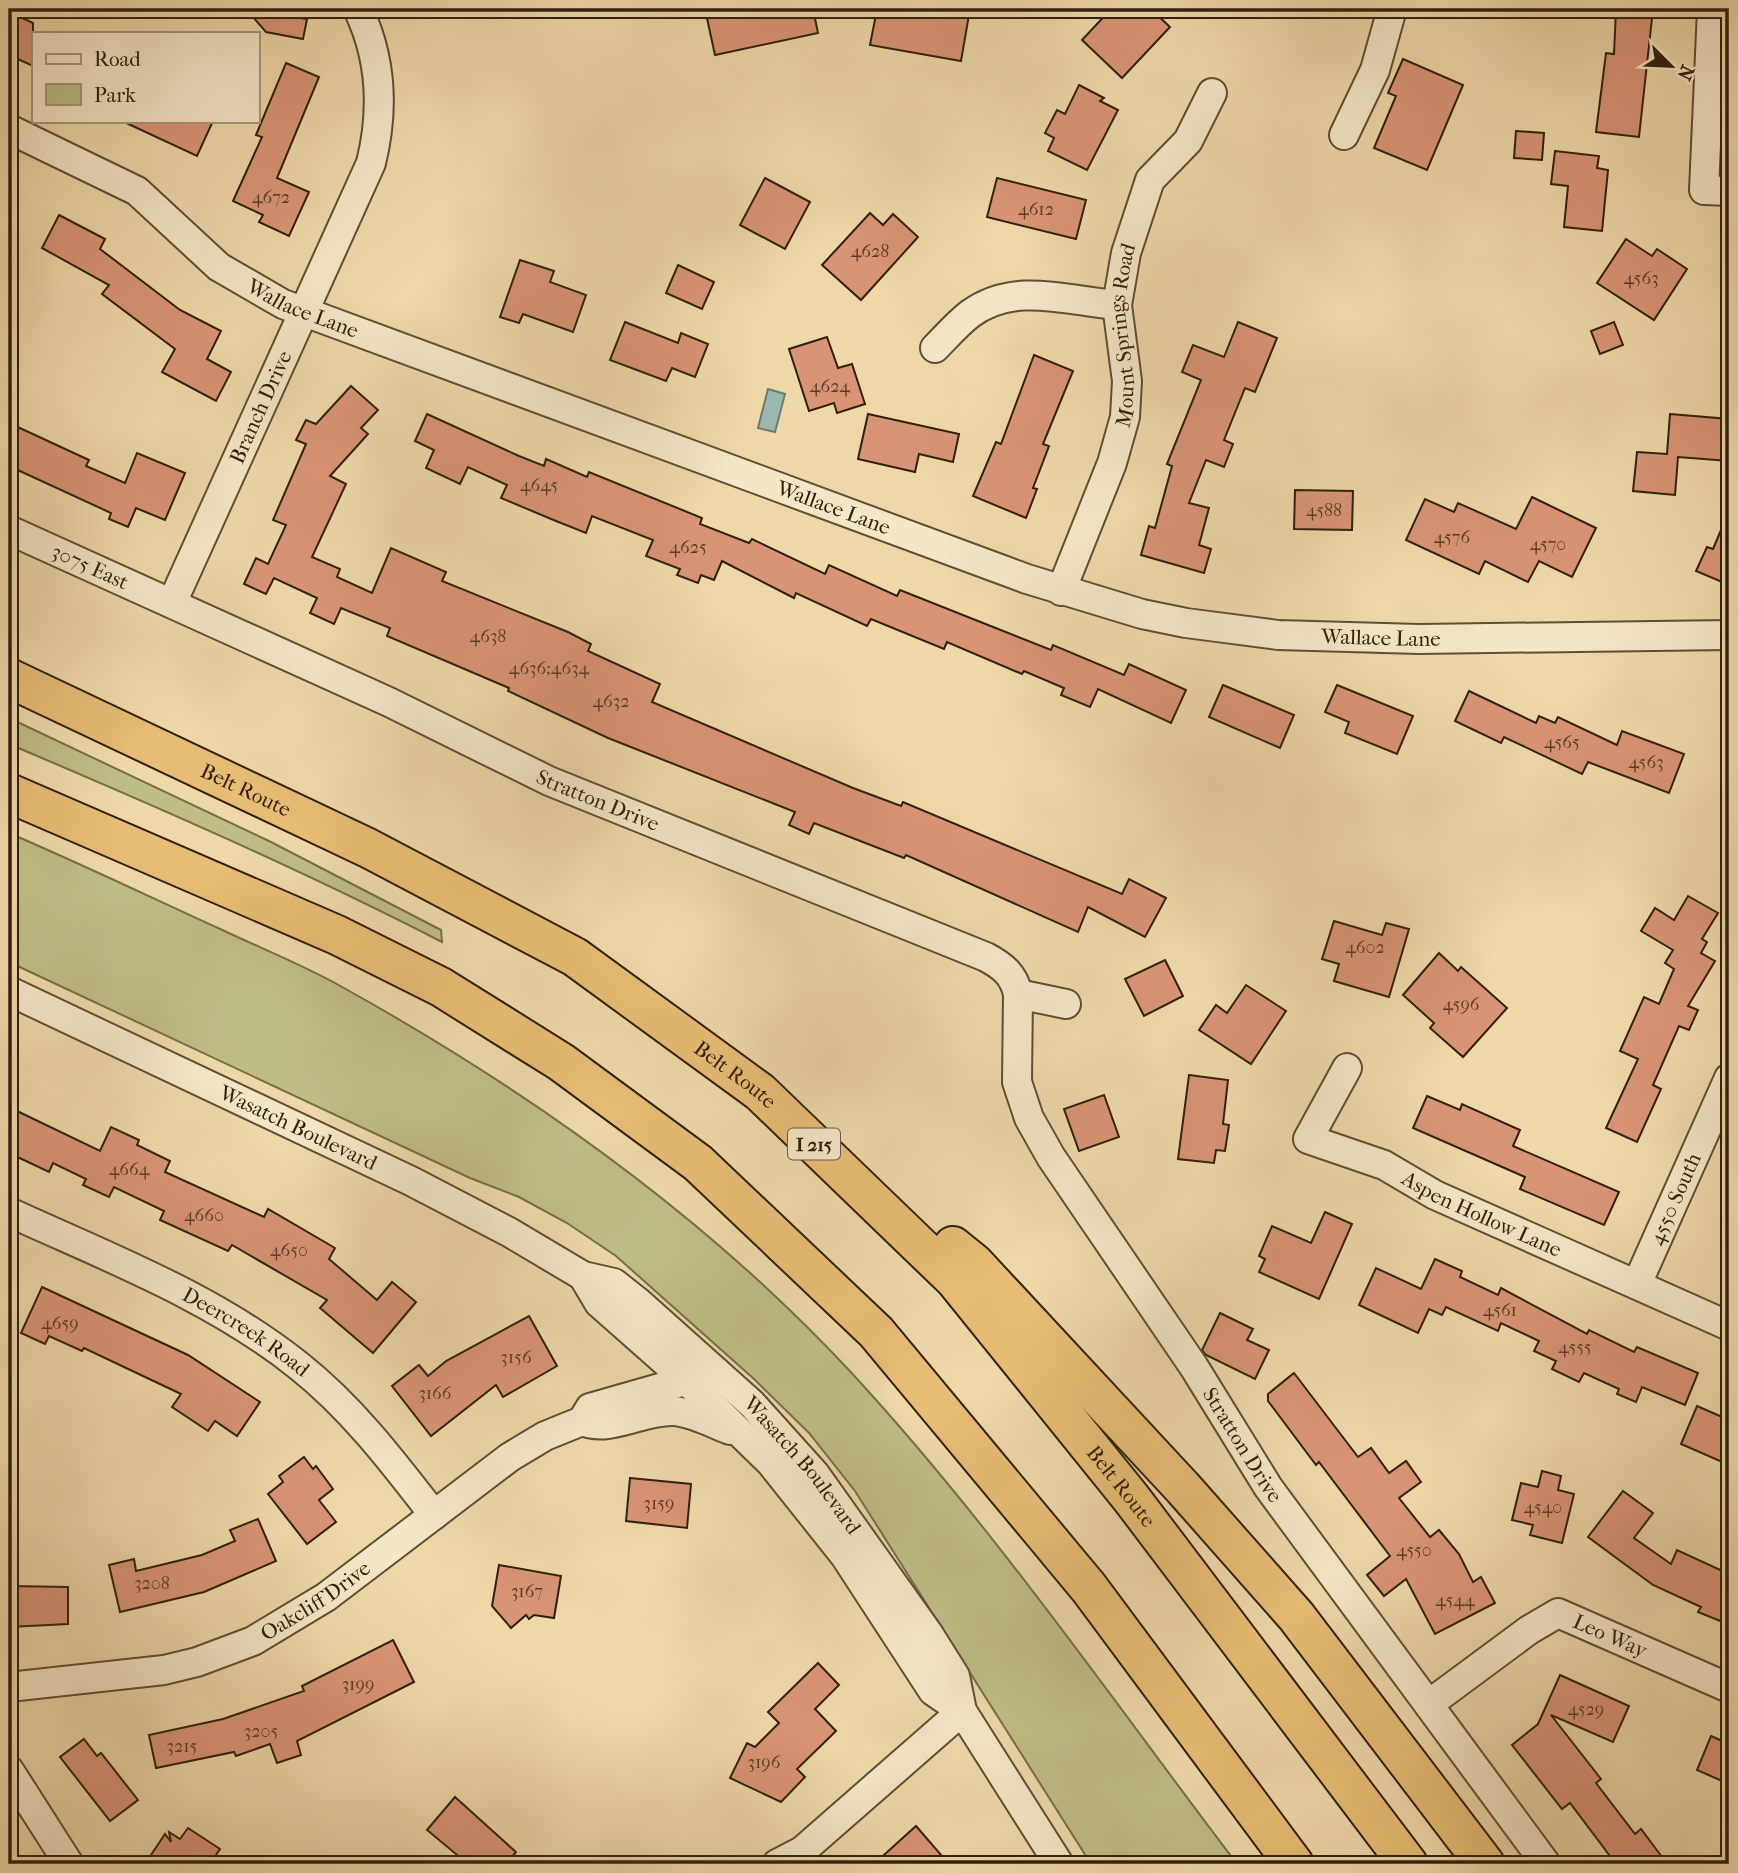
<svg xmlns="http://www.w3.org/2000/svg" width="1738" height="1873" font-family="'IM FELL French Canon',serif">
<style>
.green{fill:#bebd84;stroke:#766e49;stroke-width:2}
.water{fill:#9bb8b0;stroke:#707b6f;stroke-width:2}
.building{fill:#d99475;stroke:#2f200e;stroke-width:2}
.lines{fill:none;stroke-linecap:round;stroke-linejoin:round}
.minor-casing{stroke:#5f4e34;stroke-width:32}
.highway-casing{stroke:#2f200e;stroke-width:42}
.minor{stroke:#f4e6c6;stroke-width:28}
.highway{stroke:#e7bc74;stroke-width:38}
.labels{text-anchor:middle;stroke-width:5;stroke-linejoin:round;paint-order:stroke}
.number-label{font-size:18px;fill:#5a3d28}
.shield{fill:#f4e6c6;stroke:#6a5b45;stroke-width:2}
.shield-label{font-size:19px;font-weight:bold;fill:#2f200e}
.street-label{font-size:21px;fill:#2f200e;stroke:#f4e6c6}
</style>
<rect width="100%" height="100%" fill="#eed8a8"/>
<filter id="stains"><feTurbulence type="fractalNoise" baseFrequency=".00286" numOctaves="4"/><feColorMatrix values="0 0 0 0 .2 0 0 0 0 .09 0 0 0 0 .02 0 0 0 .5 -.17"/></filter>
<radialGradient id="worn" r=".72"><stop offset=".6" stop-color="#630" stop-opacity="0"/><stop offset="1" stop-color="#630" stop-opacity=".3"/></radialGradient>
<!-- green -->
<g class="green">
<path d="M 9,718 L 271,842 L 441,930 L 442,942 C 300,869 155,806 9,744 Z"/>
<path d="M 9,833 C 79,863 148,896 218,928 C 260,948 304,965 344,988 C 527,1090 703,1214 847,1368 C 990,1522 1110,1697 1237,1864 L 1091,1864 L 855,1491 L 809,1433 L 754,1379 L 616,1256 L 567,1223 L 519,1197 L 470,1178 L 9,962 Z"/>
</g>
<!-- water -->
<polygon class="water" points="768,389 785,394 775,432 758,428"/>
<!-- building -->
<g class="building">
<polygon points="246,9 307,19 303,39 266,32"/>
<polygon points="705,9 813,9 818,33 715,55"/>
<polygon points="877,9 970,9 961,61 870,45"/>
<polygon points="1111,9 1151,9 1170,27 1122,78 1082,40"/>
<polygon points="1616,9 1653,9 1639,137 1596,132 1606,53 1614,54"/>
<polygon points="9,12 33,23 33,66 9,55"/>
<polygon points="1403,59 1463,85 1427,170 1374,148 1396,96 1388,93"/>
<polygon points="286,63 319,77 277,178 309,192 289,236 259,222 263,215 233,201 262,137 256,135"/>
<polygon points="1079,85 1104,98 1100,101 1118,110 1087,170 1048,151 1054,138 1045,133 1057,110 1065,114"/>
<polygon points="122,121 213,121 197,156"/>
<polygon points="1516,131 1544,133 1542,160 1514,158"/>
<polygon points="1555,151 1599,156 1597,168 1608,170 1602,231 1564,227 1568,186 1551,184"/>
<polygon points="765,178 810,202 785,249 740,225"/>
<polygon points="997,178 1086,200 1076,239 987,217"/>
<polygon points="870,213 883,225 893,214 918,237 861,300 822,265"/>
<polygon points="59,215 105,239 100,249 180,310 221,331 207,359 231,372 216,401 162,372 175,349 102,294 109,285 42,248"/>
<polygon points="1626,239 1652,256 1657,249 1687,269 1654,320 1597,283"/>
<polygon points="520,260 554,271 550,282 586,295 573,332 523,314 519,323 500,317"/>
<polygon points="678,265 714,282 702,309 666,293"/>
<polygon points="625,322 678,343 681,333 708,344 695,377 672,368 666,381 610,360"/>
<polygon points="1238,322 1277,338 1255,392 1245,388 1224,440 1233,444 1224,467 1206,460 1189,503 1209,508 1199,545 1211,549 1204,573 1141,555 1149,526 1155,528 1172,466 1167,464 1201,380 1182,372 1193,345 1224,357"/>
<polygon points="1614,322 1623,345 1600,354 1591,331"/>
<polygon points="827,337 838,368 852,364 865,404 837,413 834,403 809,411 789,349"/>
<polygon points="1034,355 1073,371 1043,444 1049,446 1033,488 1037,489 1026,518 973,496 996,442 1001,444"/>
<polygon points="351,386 378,410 361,428 368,434 330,476 346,484 312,557 340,569 337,577 372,593 391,548 446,572 442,581 568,632 591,644 588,651 660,684 652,702 853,788 901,806 903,802 1122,894 1129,879 1166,898 1145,937 1088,907 1078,932 906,855 904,858 814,823 809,834 789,825 795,812 608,738 508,691 509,688 387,636 390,628 341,608 334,624 310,613 317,598 274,578 266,594 244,584 256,558 268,564 286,525 273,520 306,444 296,440 306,420 316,424"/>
<polygon points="427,414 519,456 544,466 546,459 587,477 589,472 702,518 700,524 749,543 752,539 825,574 829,565 897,596 900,590 1051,650 1053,645 1124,675 1129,664 1186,690 1171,723 1098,689 1090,707 1061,695 1064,688 1024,671 1022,674 947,642 944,649 871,619 867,626 796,593 794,598 722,561 714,580 701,575 698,583 677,575 680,569 646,556 653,540 592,516 586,533 556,521 501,498 507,485 468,467 460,484 426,468 434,450 415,441"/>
<polygon points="868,414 959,434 953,462 919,454 915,472 858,459"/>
<polygon points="1670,414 1729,419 1729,461 1678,457 1675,495 1633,491 1637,452 1667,454"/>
<polygon points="9,423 89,460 86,466 125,483 137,453 185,473 165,520 136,508 128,527 109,519 111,513 9,466"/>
<polygon points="1295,490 1353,491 1352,530 1294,529"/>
<polygon points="1532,497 1596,528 1572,577 1539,561 1528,582 1485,561 1479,574 1406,540 1425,499 1454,512 1458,503 1516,529"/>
<polygon points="1729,511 1729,567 1722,582 1696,571 1707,547 1713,549"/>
<polygon points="1223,685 1294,715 1280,748 1209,717"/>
<polygon points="1337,685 1413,716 1397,754 1345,733 1349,722 1325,712"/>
<polygon points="1469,691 1536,723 1539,716 1555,723 1558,717 1617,745 1622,731 1684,754 1669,793 1588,762 1582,774 1504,737 1501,743 1455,721"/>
<polygon points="1688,896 1718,913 1702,939 1707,942 1701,953 1715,961 1688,1006 1698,1010 1689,1030 1679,1026 1653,1085 1661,1089 1637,1142 1606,1128 1638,1059 1620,1051 1644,997 1659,1004 1674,969 1665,963 1673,950 1641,931 1655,908 1674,920"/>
<polygon points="1334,921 1382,935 1386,923 1409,929 1389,997 1334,981 1339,964 1322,959"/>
<polygon points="1439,953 1458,971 1461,967 1507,1008 1463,1057 1430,1028 1434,1023 1403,995"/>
<polygon points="1165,960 1183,996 1144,1016 1125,979"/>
<polygon points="1246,985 1286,1011 1251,1064 1199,1030 1216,1005 1227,1013"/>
<polygon points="1189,1075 1228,1080 1223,1124 1229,1125 1225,1151 1216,1150 1214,1163 1178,1159"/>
<polygon points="1104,1095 1119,1137 1079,1151 1064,1109"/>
<polygon points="1427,1096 1460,1110 1462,1104 1520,1130 1513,1146 1619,1192 1604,1225 1520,1189 1525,1177 1413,1128"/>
<polygon points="17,1111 100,1151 111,1127 139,1140 137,1145 170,1161 165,1172 264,1217 268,1209 335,1248 329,1259 377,1300 392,1282 416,1302 373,1353 320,1308 327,1300 232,1245 228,1251 160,1220 164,1211 114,1187 109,1197 83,1185 86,1179 53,1163 49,1172 9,1153 9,1128"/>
<polygon points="1325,1212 1352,1224 1319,1299 1259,1272 1265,1259 1259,1256 1272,1226 1311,1243"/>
<polygon points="1435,1259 1462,1271 1460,1277 1498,1295 1501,1288 1587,1334 1589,1330 1634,1352 1637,1347 1698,1373 1685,1405 1642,1387 1636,1402 1617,1394 1619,1389 1584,1373 1579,1382 1552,1369 1556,1361 1534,1351 1539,1341 1501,1323 1498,1331 1446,1307 1442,1315 1429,1309 1418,1333 1359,1305 1376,1268 1421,1289"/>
<polygon points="42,1287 188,1355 260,1402 237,1436 215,1421 208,1431 172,1407 181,1394 84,1348 82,1351 49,1336 45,1344 21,1333"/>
<polygon points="1220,1313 1253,1329 1247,1340 1269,1350 1255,1379 1206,1355 1202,1350"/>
<polygon points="529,1316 557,1366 503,1397 496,1385 431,1436 392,1386 419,1365 428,1376 446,1361"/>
<polygon points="1294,1373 1358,1457 1371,1448 1389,1473 1406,1461 1421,1482 1399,1498 1430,1537 1439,1530 1459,1554 1473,1582 1481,1577 1495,1603 1435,1634 1406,1579 1384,1596 1367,1575 1390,1556 1319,1462 1316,1465 1268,1401 1268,1394"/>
<polygon points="1697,1406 1729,1420 1729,1465 1681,1444"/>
<polygon points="304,1457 313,1469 316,1466 333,1489 319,1500 336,1522 307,1544 268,1494 283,1482 279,1476"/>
<polygon points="1542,1471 1561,1476 1558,1490 1574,1494 1562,1543 1530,1535 1533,1525 1512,1520 1521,1483 1538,1487"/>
<polygon points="630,1478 691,1484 687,1528 626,1521"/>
<polygon points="1623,1491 1653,1513 1634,1538 1671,1564 1677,1550 1729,1574 1729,1602 1720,1621 1698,1612 1701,1607 1653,1585 1588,1537"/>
<polygon points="258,1519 276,1561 204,1592 120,1612 109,1565 134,1559 136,1571 202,1555 235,1541 230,1530"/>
<polygon points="499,1565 561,1576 554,1618 534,1615 529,1619 526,1615 511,1628 492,1606"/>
<polygon points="9,1586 68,1587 68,1624 9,1627"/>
<polygon points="393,1640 414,1682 297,1741 301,1755 277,1763 270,1744 236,1756 234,1752 156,1768 149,1735 223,1719 304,1691 302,1686"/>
<polygon points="818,1663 839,1685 815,1709 836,1731 797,1769 805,1777 781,1802 730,1778 747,1743 755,1747 779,1723 768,1712"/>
<polygon points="1560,1675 1629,1706 1613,1742 1551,1715 1601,1779 1596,1783 1635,1834 1641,1829 1662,1857 1653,1864 1616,1864 1570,1803 1562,1809 1512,1745 1538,1724"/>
<polygon points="1711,1736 1729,1744 1729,1784 1697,1770"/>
<polygon points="84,1739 97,1756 101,1753 138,1800 110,1821 60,1757"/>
<polygon points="455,1797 516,1852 506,1864 468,1864 427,1830"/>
<polygon points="916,1826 942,1856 932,1864 874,1864"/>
<polygon points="188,1828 220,1849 210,1864 145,1864 165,1834 171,1842 169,1832 180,1839"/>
</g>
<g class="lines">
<!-- minor casing -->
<g class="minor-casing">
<g id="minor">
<polyline points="1712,9 1704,190 1729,191"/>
<path id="s1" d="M 9,129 L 137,191 L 219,267 L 283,304 L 1027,579 L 1142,614 L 1186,623 L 1278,635 L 1419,639 L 1729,635"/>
<polyline points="1344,135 1375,70 1392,9"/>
<path d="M 935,348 C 946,337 957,324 970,314 C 1015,281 1067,301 1117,305"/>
<path id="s2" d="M 9,530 L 389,702 L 549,781 L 986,957 C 1003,966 1014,975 1018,994 L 1017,1082 L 1029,1118 L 1051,1157 L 1194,1367 L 1268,1487 L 1546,1864"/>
<path id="s3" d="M 1061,591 L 1112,463 L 1125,417 L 1127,381 L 1117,305 L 1126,253 L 1150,180 L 1188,141 L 1212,93"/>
<path id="s4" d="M 172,603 L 371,163 C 384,110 382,59 358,9"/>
<path id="s5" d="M 9,991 L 411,1181 L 509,1232 L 583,1276 L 614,1283 L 638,1302 L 752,1404 L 815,1474 L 928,1633 L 955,1676 L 962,1711 L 1059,1864"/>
<polyline points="1018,994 1066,1004"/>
<path id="s6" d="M 1347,1068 L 1308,1139 L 1384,1165 L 1435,1195 L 1729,1326"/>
<path id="s7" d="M 9,1212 C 107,1257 213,1297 299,1366 C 352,1408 393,1462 434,1515"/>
<polyline points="583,1276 599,1303 685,1379 771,1463 845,1556 933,1691 962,1711"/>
<path id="s8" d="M 1637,1284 L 1729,1078"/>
<path d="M 582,1421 C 610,1433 642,1410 673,1411 C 692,1412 712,1423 730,1430"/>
<path id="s9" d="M 9,1687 L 164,1670 L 197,1662 L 253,1641 L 326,1597 L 510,1457 L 545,1436 L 582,1421 L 590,1408 L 716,1372"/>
<path id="s10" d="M 1429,1704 L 1529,1630 L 1558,1613 L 1729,1688"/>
<polyline points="9,1770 69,1864"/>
<polyline points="777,1864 802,1851 962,1711"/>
</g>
</g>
<!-- highway casing -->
<g class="highway-casing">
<g id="highway">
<path id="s11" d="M 9,678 L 368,848 L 575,957 L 760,1092 L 955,1280 L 1131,1498 L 1408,1864"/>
<polyline points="9,793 337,935 441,987 561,1062 698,1163 876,1332 1089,1588 1294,1864"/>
<polyline points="953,1246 974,1263 1183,1488 1296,1616 1485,1864"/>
</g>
</g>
<!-- minor -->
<use href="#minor" class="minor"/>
<!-- highway -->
<use href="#highway" class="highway"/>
</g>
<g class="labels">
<!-- number labels -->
<g class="number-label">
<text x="271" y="203">4672</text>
<text x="1036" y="215">4612</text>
<text x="870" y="257">4628</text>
<text x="1641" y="284">4563</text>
<text x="830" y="392">4624</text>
<text x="539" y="491">4645</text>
<text x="1324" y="516">4588</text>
<text x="1452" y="543">4576</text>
<text x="1548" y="550">4570</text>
<text x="688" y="553">4625</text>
<text x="488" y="642">4638</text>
<text x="549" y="674">4636;4634</text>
<text x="611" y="707">4632</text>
<text x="1562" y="748">4565</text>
<text x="1646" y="768">4563</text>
<text x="1365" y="953">4602</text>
<text x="1461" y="1010">4596</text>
<text x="129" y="1175">4664</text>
<text x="204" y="1221">4660</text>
<text x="289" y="1256">4650</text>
<text x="1500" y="1316">4561</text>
<text x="60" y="1329">4659</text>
<text x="1575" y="1353">4555</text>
<text x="516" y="1363">3156</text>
<text x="435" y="1399">3166</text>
<text x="659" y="1509">3159</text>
<text x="1543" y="1513">4540</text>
<text x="1414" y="1556">4550</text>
<text x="152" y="1589">3208</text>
<text x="527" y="1597">3167</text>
<text x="1455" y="1606">4544</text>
<text x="358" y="1690">3199</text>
<text x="1586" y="1715">4529</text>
<text x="261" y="1737">3205</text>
<text x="182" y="1752">3215</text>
<text x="764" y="1768">3196</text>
</g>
<!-- shield labels -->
<rect class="shield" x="788" y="1128.5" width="52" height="31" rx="5"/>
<g class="shield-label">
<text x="814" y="1151">I 215</text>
</g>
<!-- street labels -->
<g class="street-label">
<text dy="7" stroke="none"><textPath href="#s1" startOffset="348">Wallace Lane</textPath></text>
<text dy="7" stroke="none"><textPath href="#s3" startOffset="268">Mount Springs Road</textPath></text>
<text dy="7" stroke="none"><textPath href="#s4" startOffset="215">Branch Drive</textPath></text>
<text dy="7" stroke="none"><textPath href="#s1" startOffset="915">Wallace Lane</textPath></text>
<text dy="7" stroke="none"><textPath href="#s2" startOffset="89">3075 East</textPath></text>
<text dy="7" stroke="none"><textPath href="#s1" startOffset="1482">Wallace Lane</textPath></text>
<text dy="7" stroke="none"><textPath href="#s11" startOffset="262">Belt Route</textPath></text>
<text dy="7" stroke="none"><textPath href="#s2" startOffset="648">Stratton Drive</textPath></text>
<text dy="7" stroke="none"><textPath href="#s11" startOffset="830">Belt Route</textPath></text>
<text dy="7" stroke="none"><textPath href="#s5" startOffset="320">Wasatch Boulevard</textPath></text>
<text dy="7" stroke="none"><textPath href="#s8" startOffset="93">4550 South</textPath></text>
<text dy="7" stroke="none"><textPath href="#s6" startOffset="271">Aspen Hollow Lane</textPath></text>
<text dy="7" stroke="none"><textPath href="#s7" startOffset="266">Deercreek Road</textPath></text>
<text dy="7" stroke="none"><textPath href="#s2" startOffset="1634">Stratton Drive</textPath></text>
<text dy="7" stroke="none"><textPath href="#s5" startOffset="936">Wasatch Boulevard</textPath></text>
<text dy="7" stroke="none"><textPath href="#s11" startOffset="1396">Belt Route</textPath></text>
<text dy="7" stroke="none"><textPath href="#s9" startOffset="324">Oakcliff Drive</textPath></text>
<text dy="7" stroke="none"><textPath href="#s10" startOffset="215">Leo Way</textPath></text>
</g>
</g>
<!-- margin -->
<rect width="1738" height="1873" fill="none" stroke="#eed8a8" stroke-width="35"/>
<rect x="10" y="10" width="1717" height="1852" fill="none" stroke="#2f200e" stroke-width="3.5"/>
<rect x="18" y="18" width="1703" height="1838" fill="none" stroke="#2f200e" stroke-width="2"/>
<!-- legend -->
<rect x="32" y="32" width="228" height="91" fill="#f4e6c6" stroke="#a5977c" stroke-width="2"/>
<rect x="46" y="54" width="35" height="10" fill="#f4e6c6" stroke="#a5977c" stroke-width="2"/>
<text x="94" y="66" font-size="21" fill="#2f200e">Road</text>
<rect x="46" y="84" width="35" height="21" fill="#bebd84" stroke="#a5977c" stroke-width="2"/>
<text x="94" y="102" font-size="21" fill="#2f200e">Park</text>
<!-- north arrow -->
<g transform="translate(1671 66) rotate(114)" stroke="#f4e6c6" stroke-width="5" paint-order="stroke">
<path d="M0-5L12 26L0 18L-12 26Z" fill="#2f200e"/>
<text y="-10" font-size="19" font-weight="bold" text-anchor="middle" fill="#2f200e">N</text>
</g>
<rect width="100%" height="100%" filter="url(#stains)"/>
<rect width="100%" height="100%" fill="url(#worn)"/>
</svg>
